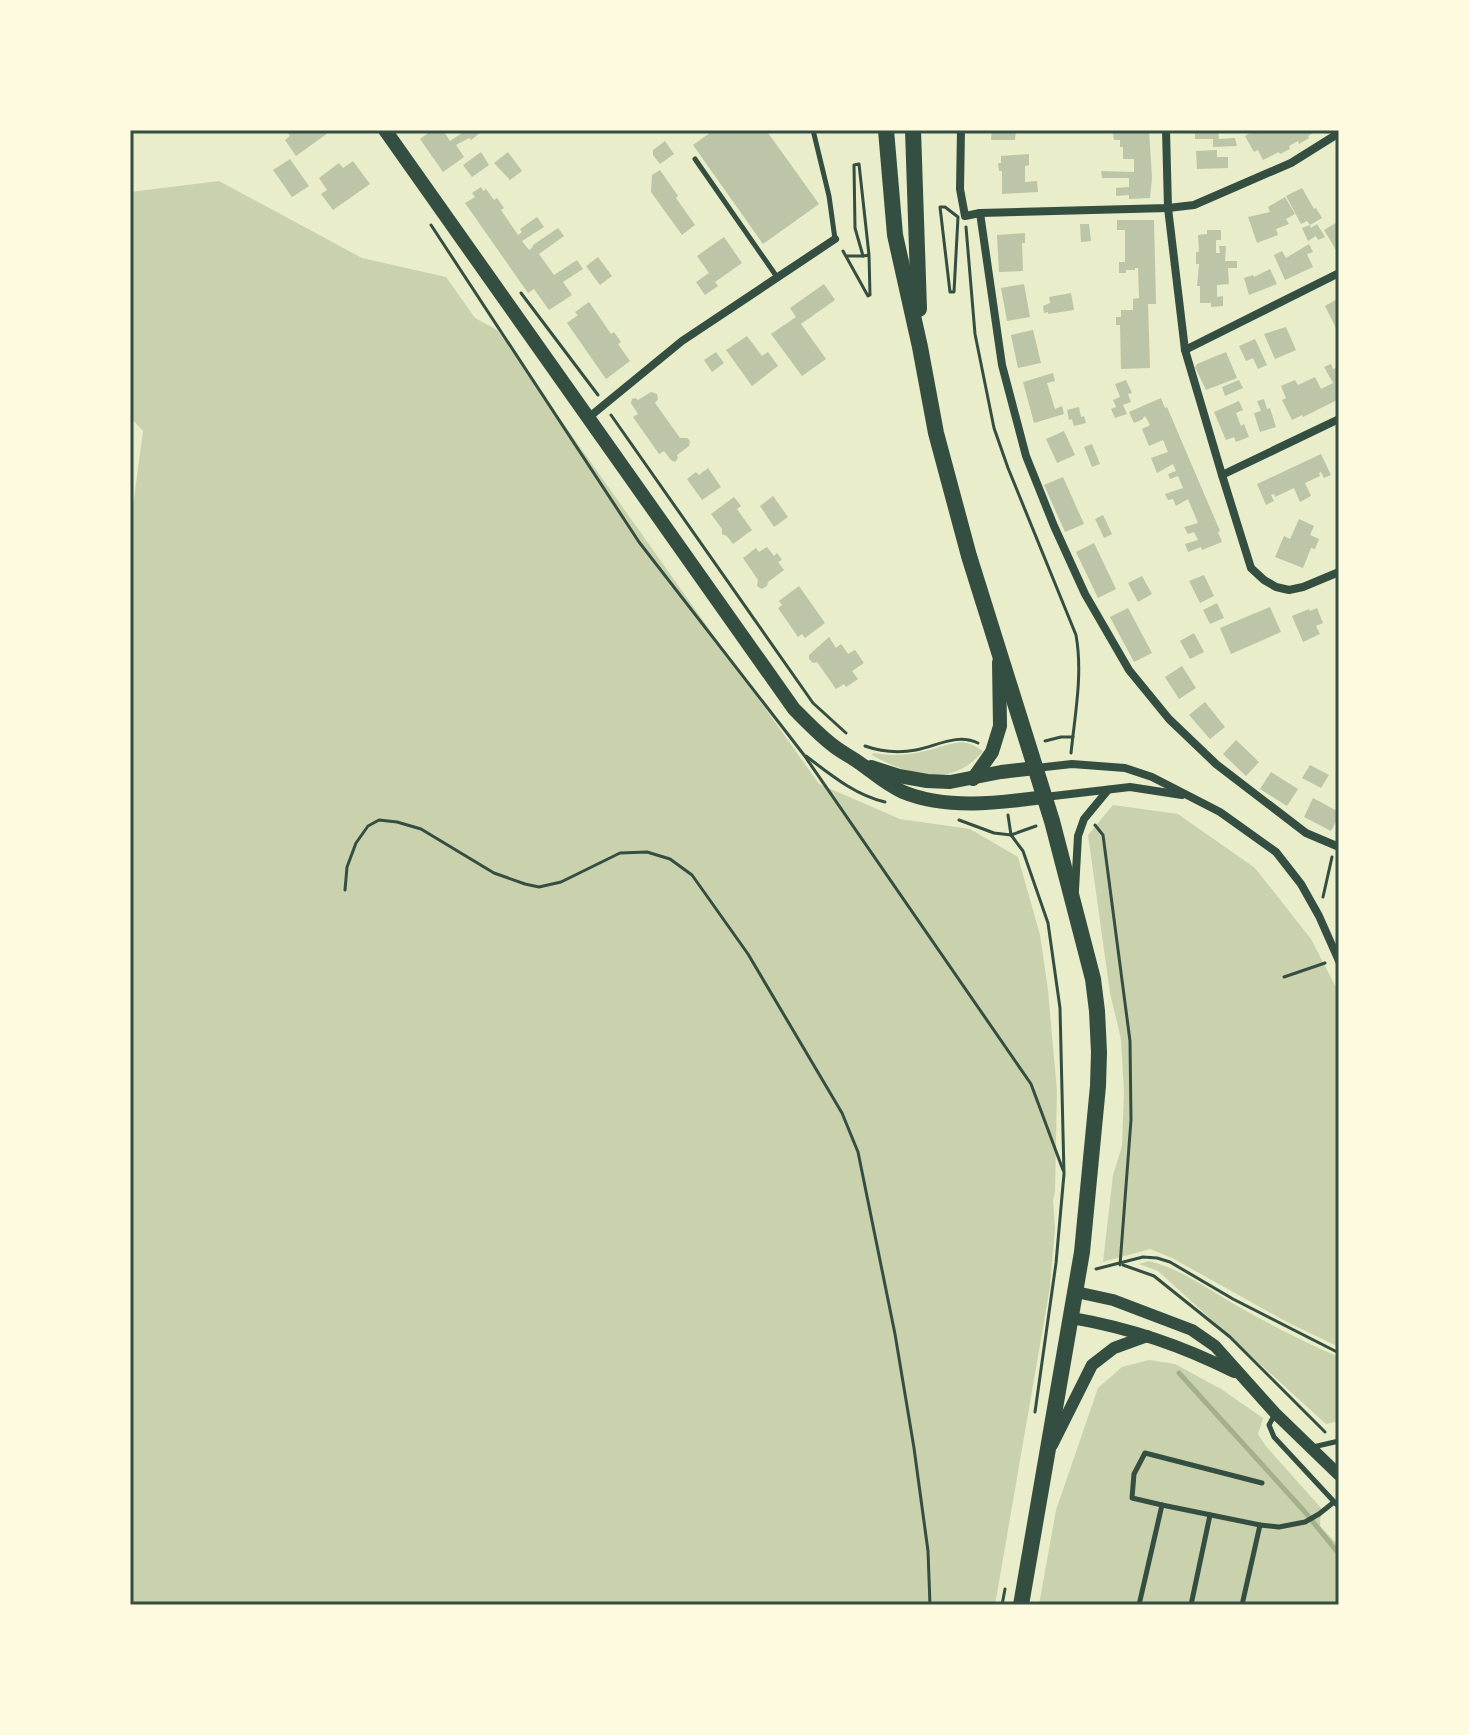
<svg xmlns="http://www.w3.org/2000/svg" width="1469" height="1735" font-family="Poppins,sans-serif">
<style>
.green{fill:#cad2ad}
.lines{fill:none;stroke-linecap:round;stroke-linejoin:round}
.stream{stroke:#a3b18a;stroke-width:5}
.building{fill:#bcc5a7}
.path{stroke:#344e41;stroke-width:3}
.service{stroke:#344e41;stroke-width:5}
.minor{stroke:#344e41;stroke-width:8}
.tertiary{stroke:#344e41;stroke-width:12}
.secondary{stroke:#344e41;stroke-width:14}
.primary{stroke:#344e41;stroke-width:16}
.neatline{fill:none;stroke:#344e41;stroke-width:3}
</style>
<rect width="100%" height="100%" fill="#e9edc9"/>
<!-- green -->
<g class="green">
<polygon points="219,181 362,258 446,277 475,318 497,330 819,784 900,819 970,829 1018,857 1040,935 1048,990 1057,1091 1055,1192 1053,1200 1055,1228 1050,1287 995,1605 130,1605 130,528 143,431 130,417 130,192"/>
<path d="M 963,742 L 973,745 L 983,751 C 952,789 910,776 872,755 L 873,753 C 891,756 907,756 925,751 C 938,748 950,743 963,742 Z"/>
<polygon points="1113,805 1178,814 1255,868 1311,939 1339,993 1339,1347 1287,1322 1172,1258 1150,1249 1103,1262 1113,1175 1122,1146 1124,1093 1121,1039 1110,993 1088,835"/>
<path d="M 1149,1261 C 1178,1268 1202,1285 1227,1300 C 1263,1321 1301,1341 1339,1357 L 1339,1421 L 1326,1424 L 1158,1271 L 1139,1264 Z"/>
<polygon points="1149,1360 1175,1364 1221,1389 1263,1418 1258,1434 1265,1445 1321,1508 1320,1526 1339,1546 1339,1605 1039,1605 1056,1510 1098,1388 1122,1367"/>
</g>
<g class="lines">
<!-- stream -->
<polyline class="stream" points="1179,1373 1305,1512 1339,1554"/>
</g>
<!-- building -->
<g class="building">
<polygon points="286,130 332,130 296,156 285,140 290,136"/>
<polygon points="432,130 449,130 445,133 450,141 462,133 461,130 478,130 480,133 471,140 469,138 456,145 464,157 443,172 420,139"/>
<polygon points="714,130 766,130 819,204 763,244 693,145"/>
<polygon points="992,130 1016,130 1015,140 991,140"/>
<polygon points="1133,130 1149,130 1152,178 1150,198 1129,199 1129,195 1116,196 1116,188 1129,187 1129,178 1102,178 1101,171 1134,172 1134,159 1123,159 1123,147 1120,147 1120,140 1114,140 1113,133 1133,133"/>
<polygon points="1195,130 1218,130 1219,139 1235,138 1237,146 1213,147 1213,139 1195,139"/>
<polygon points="1254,130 1318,130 1308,136 1309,138 1299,144 1298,141 1289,146 1290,149 1280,154 1279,152 1263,160 1258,150 1254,152 1245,136"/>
<polygon points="665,141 674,154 660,164 653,155 653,150"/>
<polygon points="1217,150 1217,157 1228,157 1228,168 1197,169 1196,151"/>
<polygon points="481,152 489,165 472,177 463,165"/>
<polygon points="508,152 522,171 510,180 494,163"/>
<polygon points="1029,154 1029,165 1025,166 1025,182 1037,181 1038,192 1002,194 1002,171 999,171 998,163 1001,163 1001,156"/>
<polygon points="290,159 309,186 292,197 273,170"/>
<polygon points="353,161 370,184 333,210 321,194 327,190 319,178 339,163 343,168"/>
<polygon points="660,170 678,196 676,198 695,225 682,235 651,192 652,175"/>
<polygon points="481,187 483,191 486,189 494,200 497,198 504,208 501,210 518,235 522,232 520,229 537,217 544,227 522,241 529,250 532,248 533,245 558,228 564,236 539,254 554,275 577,260 583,269 563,282 572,295 549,310 534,289 528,293 465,203 475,197 472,193"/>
<polygon points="1302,188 1314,209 1316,208 1322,218 1310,225 1311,228 1317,224 1325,237 1318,240 1316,236 1308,241 1302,228 1310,225 1307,221 1301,224 1286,196"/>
<polygon points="1285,197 1295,214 1286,219 1289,224 1276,229 1278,235 1257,243 1248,217 1270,212 1268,207"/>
<polygon points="1117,220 1154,220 1156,304 1148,304 1150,368 1121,369 1120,325 1116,325 1116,317 1121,317 1121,310 1133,310 1133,299 1139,298 1138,268 1135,268 1135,270 1126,270 1126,273 1119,273 1119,262 1125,262 1125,230 1117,230"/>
<polygon points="1336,223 1339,227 1339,249 1336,250 1324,230"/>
<polygon points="1080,224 1089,224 1091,241 1081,242"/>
<polygon points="1207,230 1221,230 1221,240 1216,240 1216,253 1220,253 1219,246 1226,246 1225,261 1237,261 1237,268 1228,268 1229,284 1217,285 1217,297 1223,296 1223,306 1211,307 1211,303 1200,303 1200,286 1197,286 1199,264 1196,264 1196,252 1199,252 1198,235 1207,234"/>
<polygon points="1025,233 1025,243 1022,243 1023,271 999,272 997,235"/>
<polygon points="724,237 742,263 715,282 718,286 705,295 696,282 709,273 697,256"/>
<polygon points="1309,244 1313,252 1307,254 1313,267 1285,280 1274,255 1282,251 1286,258"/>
<polygon points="598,257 612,276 600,285 586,266"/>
<polygon points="1270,269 1277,284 1249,295 1244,278 1253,275 1254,277"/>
<polygon points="824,284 835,300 801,324 826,359 802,376 771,334 796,317 790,308"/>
<polygon points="1024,284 1030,317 1007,321 1001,288"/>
<polygon points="1071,293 1074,310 1048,314 1048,312 1044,313 1043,306 1050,303 1049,297"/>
<polygon points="1339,298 1338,318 1339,334 1325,306"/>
<polygon points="589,302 611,334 614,332 621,342 618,344 630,361 606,379 567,323 578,315 575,312"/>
<polygon points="1286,327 1296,350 1275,359 1264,334"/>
<polygon points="1033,330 1041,363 1018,368 1011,335"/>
<polygon points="747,336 762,356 768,352 778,366 752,386 726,350"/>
<polygon points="1255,339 1267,365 1258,369 1253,358 1246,361 1239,346"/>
<polygon points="716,352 724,363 712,372 704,360"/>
<polygon points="1226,352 1237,378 1206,390 1195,367 1197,364"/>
<polygon points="1331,364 1333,369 1339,366 1339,399 1303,417 1302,415 1292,420 1282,400 1286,398 1281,386 1295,380 1298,385 1315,377 1321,389 1333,383 1324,367"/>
<polygon points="1053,373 1055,381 1047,383 1055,409 1062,406 1064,414 1034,423 1023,382"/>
<polygon points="1126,380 1132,393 1128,394 1131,402 1123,405 1127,414 1115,418 1111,409 1116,407 1113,400 1120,397 1115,384"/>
<polygon points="1239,380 1243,388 1225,396 1222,387"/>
<polygon points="651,392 657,394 658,399 655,403 680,438 687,438 690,441 689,446 677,455 678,458 675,462 671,460 664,451 659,454 633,417 638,414 631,403 632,399 635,398 638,400"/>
<polygon points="1161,398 1165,408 1167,407 1220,531 1218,532 1222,542 1202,550 1201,547 1188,552 1185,544 1198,540 1194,532 1188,534 1184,527 1198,523 1188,499 1176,506 1173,499 1168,500 1165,494 1183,488 1178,476 1170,479 1168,474 1176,471 1173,464 1157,473 1151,458 1168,452 1163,440 1149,446 1142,429 1150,425 1145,416 1143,418 1143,419 1134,423 1129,412"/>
<polygon points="1264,399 1267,409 1270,408 1276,427 1260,432 1254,413 1261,411 1257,401"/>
<polygon points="1239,401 1243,410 1236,413 1241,426 1244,424 1249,437 1236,442 1234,437 1226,440 1214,412"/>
<polygon points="1079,407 1081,417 1084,416 1086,423 1074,426 1072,419 1069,420 1067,410"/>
<polygon points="1064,431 1075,455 1057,463 1046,439"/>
<polygon points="1092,444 1100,464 1092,467 1084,447"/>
<polygon points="1321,454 1331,475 1324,478 1321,472 1319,473 1320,476 1305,483 1311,496 1300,502 1294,488 1275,497 1274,494 1271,495 1274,501 1266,505 1257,484"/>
<polygon points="708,468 721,487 702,500 687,479 696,472 699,475"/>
<polygon points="1063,477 1084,524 1065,532 1044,485"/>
<polygon points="773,496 788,517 774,527 760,506"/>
<polygon points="734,497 741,506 737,509 752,530 733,544 727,536 722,534 722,529 711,514"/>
<polygon points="1103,515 1112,534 1104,538 1095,519"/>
<polygon points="1299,519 1314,526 1310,535 1319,539 1315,549 1311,548 1303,568 1275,557 1284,536 1290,539"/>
<polygon points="1094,543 1116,589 1098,598 1076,552"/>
<polygon points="767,547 774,556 777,553 782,560 778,562 784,570 768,582 767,586 762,589 757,586 758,580 743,558 756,548 759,552"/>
<polygon points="1204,575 1214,596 1200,603 1189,581"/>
<polygon points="1142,576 1152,594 1138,602 1128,583"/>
<polygon points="799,586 825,623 805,638 802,634 798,637 778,608 782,605 779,601"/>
<polygon points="1217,603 1224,618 1210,624 1203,610"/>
<polygon points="1270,607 1281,632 1231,654 1220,628"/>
<polygon points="1128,608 1152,653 1134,662 1110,617"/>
<polygon points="1317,608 1323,623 1316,626 1320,634 1303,642 1292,616 1309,609 1310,611"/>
<polygon points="1194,633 1204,652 1190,659 1180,641"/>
<polygon points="829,637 836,648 841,644 848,654 855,650 864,663 852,671 858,679 846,687 844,684 836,689 817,662 813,663 809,659 809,655"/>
<polygon points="1182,666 1196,688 1179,699 1165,677"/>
<polygon points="1205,702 1225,727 1210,739 1189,715"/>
<polygon points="1236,740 1259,762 1246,776 1223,754"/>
<polygon points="1310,765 1329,775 1321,788 1302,778"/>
<polygon points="1271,772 1298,789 1287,806 1260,789"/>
<polygon points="1313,798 1339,812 1339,816 1331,831 1304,817"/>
</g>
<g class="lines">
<!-- path -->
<g class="path">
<polygon points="940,207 945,207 958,217 954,292 950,292"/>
<polyline points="431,225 639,542 804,755 1031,1084 1063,1170"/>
<path d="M 966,227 L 975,334 L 994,428 L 1008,468 L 1076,635 C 1083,674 1075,714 1071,753"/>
<polyline points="843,251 868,296 870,295 869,255 863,256 855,228 854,165 859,164 869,255"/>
<polyline points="847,256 863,256"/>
<polyline points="521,293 598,395"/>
<polyline points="611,415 813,703 846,733"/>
<polyline points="1045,741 1061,737 1073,737"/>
<path d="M 865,746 C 882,752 899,753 916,750 C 937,746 957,733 978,743"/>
<path d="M 806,756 C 831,775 855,795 885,802"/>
<polyline points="1008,815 1011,835 1023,851 1048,923 1060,1008 1064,1174 1056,1263 1035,1412"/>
<polyline points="959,820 994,833 1011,835 1036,826"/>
<polyline points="1095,825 1103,835 1130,1041 1131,1120 1120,1265"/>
<polyline points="345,890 347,867 356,843 368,826 379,820 397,822 421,829 494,873 525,884 539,887 561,882 620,853 647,852 670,859 692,875 748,954 842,1113 858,1152 895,1334 914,1448 928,1551 930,1605"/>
<polyline points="1323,897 1332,857"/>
<polyline points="1284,977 1325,963"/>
<polyline points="1123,1265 1154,1276 1230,1337 1325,1432"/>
<polyline points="1096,1269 1143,1257 1157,1258 1170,1262 1233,1299 1339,1353"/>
<polyline points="1002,1605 1005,1589"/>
</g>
<!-- service -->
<g class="service">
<polyline points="813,130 829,196 835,239"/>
<polyline points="695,159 777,277"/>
<polyline points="1275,1414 1269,1425 1274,1437 1339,1507"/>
<polyline points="1313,1447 1339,1441"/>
<polyline points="1162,1505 1132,1498 1134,1474 1145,1453 1262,1483"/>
<polyline points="1139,1605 1162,1505 1260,1525 1279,1527 1305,1522 1319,1514 1334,1502"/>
<polyline points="1191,1605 1210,1515"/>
<polyline points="1242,1605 1260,1525"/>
</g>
<!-- minor -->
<g class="minor">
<polyline points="961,130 960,189 965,216 980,213 1168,208 1194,205 1291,163 1339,133"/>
<polyline points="1166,130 1168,208 1185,350 1222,475 1251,568 1264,580 1276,587 1289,590 1303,587 1339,572"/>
<polyline points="980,213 1002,365 1026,456 1054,526 1085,594 1129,670 1169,719 1216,764 1306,833 1339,847"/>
<polyline points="1185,350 1339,273"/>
<polyline points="588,418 682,341 835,239"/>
<polyline points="1222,475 1339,419"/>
<polyline points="1036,768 1072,764 1125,768 1152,777 1220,812 1276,852 1301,884 1319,916 1339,961"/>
<polyline points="1045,797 1130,787 1182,795"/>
<polyline points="1075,890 1078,836 1084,819 1108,790"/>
</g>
<!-- tertiary -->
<g class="tertiary">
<polyline points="1076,1292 1113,1300 1192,1330 1215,1346 1275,1413 1339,1475"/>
<path d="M 1072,1318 C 1130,1328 1181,1345 1234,1372"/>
<polyline points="1052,1445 1092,1365 1114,1348 1147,1336"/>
</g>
<!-- secondary -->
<g class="secondary">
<path d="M 385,130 L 794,709 C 807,722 820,736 835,747 C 843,753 853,758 861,764 C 875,774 887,785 903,792 C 947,810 999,803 1045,797"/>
<polyline points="871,767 899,776 927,781 950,782 1001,772 1036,768"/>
<polyline points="973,779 992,752 1000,726 999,662"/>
</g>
<!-- primary -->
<g class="primary">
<polyline points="886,130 895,235 920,347 936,433 969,556 1052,821 1093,979 1097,1011 1099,1052 1098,1086 1082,1252 1021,1605"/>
<polyline points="913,130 919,309"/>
</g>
</g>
<!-- border -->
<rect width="1469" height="1735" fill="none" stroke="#fefae0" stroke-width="264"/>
<rect x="132" y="132" width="1205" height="1471" class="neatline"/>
</svg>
